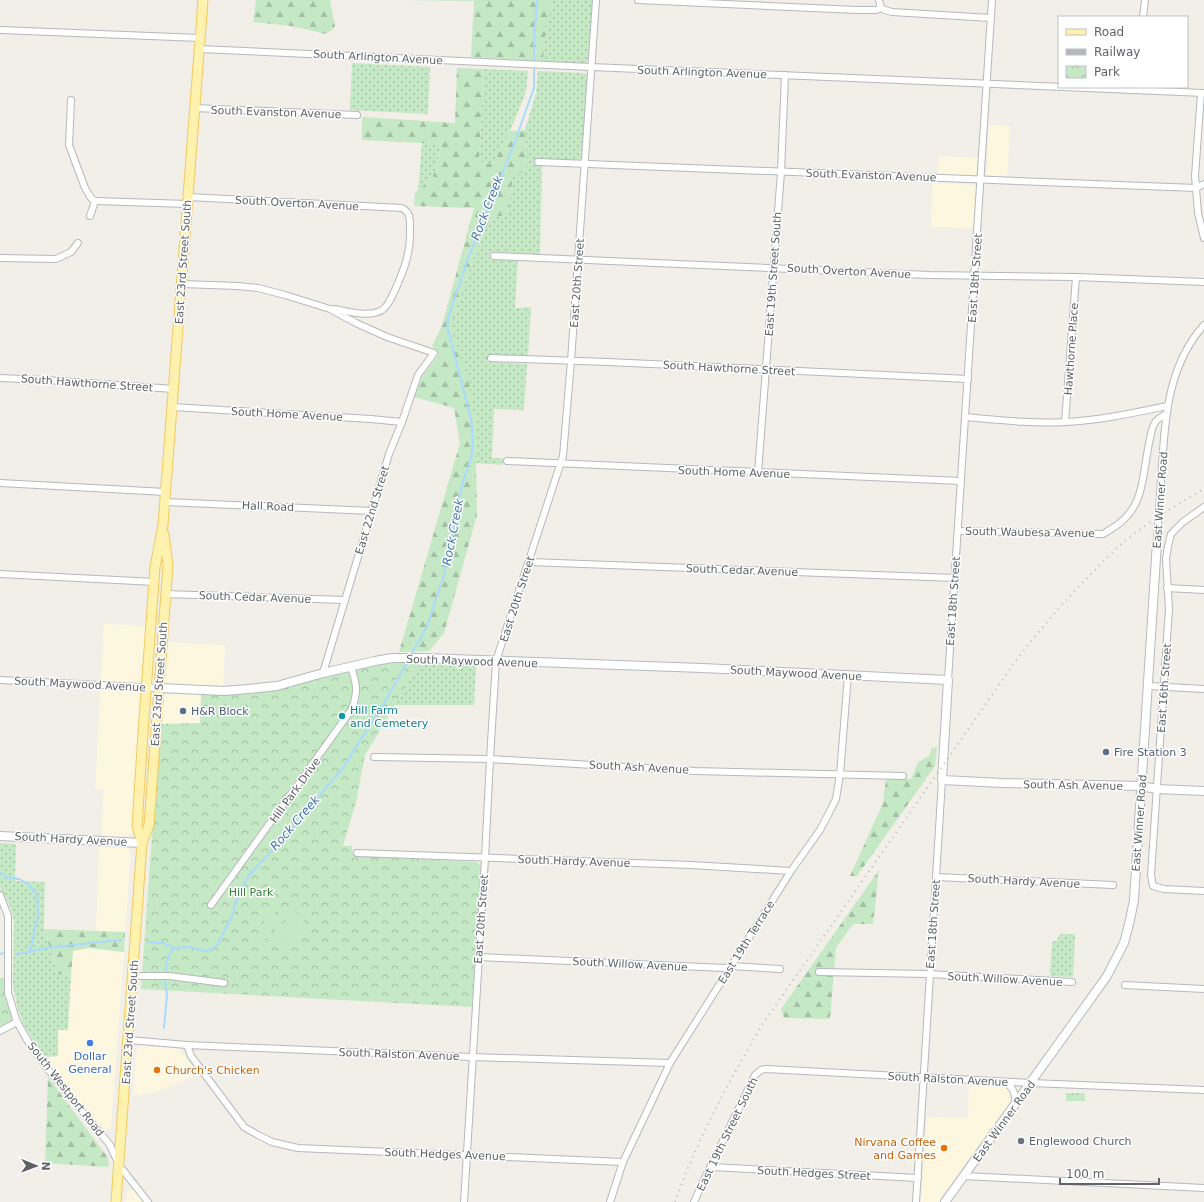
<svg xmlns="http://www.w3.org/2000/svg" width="1204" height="1202" font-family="'DejaVu Sans',sans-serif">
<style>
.commercial{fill:#fef7e0}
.grass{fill:url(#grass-dots)}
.forest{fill:url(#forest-firs)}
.park{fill:url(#park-crowns)}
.pitch{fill:#c5e8c5;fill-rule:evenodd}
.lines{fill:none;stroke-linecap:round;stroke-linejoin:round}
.stream{stroke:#aadaff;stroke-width:2}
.street-casing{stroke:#b5b8bc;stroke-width:8}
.secondary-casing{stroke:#b6babf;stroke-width:10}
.primary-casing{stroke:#f2c960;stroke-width:11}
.street{stroke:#fff;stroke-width:6}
.secondary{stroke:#fff;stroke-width:8}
.primary{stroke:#fff2af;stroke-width:9}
.rail{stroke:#b6b7b8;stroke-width:2;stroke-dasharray:1 5;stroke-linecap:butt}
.street-bridge-casing{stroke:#b5b8bc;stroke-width:8;stroke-linecap:butt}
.street-bridge{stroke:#fff;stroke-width:6}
.service-dot{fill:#5c6f8a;stroke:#fff;stroke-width:1.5}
.culture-dot{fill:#0f9aa8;stroke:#fff;stroke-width:1.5}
.shop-dot{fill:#3f7fe0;stroke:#fff;stroke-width:1.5}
.food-dot{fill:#e8710a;stroke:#fff;stroke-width:1.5}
.worship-dot{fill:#6b7280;stroke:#fff;stroke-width:1.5}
.labels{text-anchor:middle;stroke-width:3;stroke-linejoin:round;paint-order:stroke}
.street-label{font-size:11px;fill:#5f6368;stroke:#fff}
.culture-label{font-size:11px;fill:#0d838f;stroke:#fff;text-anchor:start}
.service-label{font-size:11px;fill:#4e5e75;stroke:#fff;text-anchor:start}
.park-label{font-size:11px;fill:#348238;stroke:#fff}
.shop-label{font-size:11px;fill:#366cbe;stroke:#fff}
.food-label{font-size:11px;fill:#c56008;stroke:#fff;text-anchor:start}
.worship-label{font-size:11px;fill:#5b616d;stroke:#fff;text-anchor:start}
.water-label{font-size:12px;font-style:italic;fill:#4174aa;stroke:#fff}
</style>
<defs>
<pattern id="grass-dots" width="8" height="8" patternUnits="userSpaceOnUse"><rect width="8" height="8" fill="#c5e8c5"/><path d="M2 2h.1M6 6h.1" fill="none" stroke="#a3c0a4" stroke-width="1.8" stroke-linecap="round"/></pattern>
<pattern id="forest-firs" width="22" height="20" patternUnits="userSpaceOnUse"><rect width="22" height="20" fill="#c5e8c5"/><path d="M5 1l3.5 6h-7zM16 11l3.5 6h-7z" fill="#a3c0a4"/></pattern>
<pattern id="park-crowns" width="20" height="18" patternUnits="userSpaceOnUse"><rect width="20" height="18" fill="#c5e8c5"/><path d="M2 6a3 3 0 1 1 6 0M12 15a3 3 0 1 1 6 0" fill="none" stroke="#a3c0a4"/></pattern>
</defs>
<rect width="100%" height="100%" fill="#f1efe8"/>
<!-- commercial -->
<g class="commercial">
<polygon points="989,125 1010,126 1007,177 987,175"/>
<polygon points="939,156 979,158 978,173 974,176 938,175"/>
<polygon points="933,183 973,185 976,186 973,228 931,227"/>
<polygon points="104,624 147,626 134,833 127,836 102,836 103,790 95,789"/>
<polygon points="165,642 225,645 223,687 165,685 163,681"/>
<polygon points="201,693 200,723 160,724 161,701 163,696 166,694"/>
<polygon points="99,847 128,848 131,851 125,932 96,931"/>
<polygon points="89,948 124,952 111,1126 106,1130 101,1128 45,1057 58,1056 58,1029 68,1030 71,975 73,951"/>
<polygon points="144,1046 178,1048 198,1074 159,1091 133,1096 136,1052 139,1047"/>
<polygon points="969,1084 998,1085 1006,1087 1010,1092 1011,1097 1010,1102 938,1202 921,1202 927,1117 968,1118"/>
<polygon points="132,1190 137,1193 144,1202 125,1202 126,1195 128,1191"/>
</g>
<!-- grass -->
<g class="grass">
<polygon points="553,0 593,0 589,59 585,63 543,61 546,26"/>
<polygon points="352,63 430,67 428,114 350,110"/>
<polygon points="484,69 528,71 526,92 510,131 493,164 479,162"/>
<polygon points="538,71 582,73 586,74 587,80 582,157 579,160 534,160 534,165 542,165 540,254 490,252 490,260 518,260 515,308 531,307 528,356 488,355 488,362 527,364 524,410 494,409 492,458 503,458 502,465 476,463 475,419 452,330 452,320 478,246 491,217 508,215 513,174 526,172 525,130 536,93"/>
<polygon points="422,143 442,143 433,177 418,191"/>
<polygon points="420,663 476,666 474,705 395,705"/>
<polygon points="0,843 16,844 15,881 45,882 44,929 58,974 71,975 68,1030 58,1030 58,1056 45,1057 32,1039 23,1023 17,1006 13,985 14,920 10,906 0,887"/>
<polygon points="1060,934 1075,934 1073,977 1050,976 1052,942 1057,940"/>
</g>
<!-- forest -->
<g class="forest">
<polygon points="256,0 330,0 335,27 326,34 291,26 253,22"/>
<polygon points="400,0 553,0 546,26 543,61 471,57 474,1"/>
<polygon points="457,68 484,69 479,162 493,164 510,131 525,130 526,172 513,174 508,215 491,217 478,246 452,320 452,330 468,377 475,420 477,515 444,633 429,651 399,652 460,443 454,408 414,397 422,377 439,354 432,346 442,326 474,208 414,206 415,193 433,177 442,144 362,140 362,117 455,123"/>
<polygon points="937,747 935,766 857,876 850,876 883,803 886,778 911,779 918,762 929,756 932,748"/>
<polygon points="879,870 873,924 853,924 836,948 830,1019 784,1018 781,1009"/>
<polygon points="44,929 125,932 124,952 89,948 73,951 71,975 58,974"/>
<polygon points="48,1077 106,1155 109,1161 108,1167 45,1163"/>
</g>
<!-- park -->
<g class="park">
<polygon points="394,663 420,663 365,755 356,802 343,846 352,846 353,855 476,862 479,864 481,868 472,1007 141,989 160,724 200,723 201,693 230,694 375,665"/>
<polygon points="0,978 8,978 17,1022 0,1031"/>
<rect x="1066" y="1093" width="19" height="8"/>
</g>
<!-- pitch -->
<path class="pitch" d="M 272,904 L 275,904 C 290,910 311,913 302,933 C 300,938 299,943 295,947 L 276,939 L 273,940 L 269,945 L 257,940 L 270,905 ZM 278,910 L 296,917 L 298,921 L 294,924 L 286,921 L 283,922 L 280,927 L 275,930 L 270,941 L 265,940 L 265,937 L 275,912 Z"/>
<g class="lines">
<!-- stream -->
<g class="stream">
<polyline points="411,655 426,629 444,575 462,485 471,458 473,445 471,419 447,326 449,315 469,256 514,144 534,88 534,39 537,0"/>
<polyline points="0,872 8,878 19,879 28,884 37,895 38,915 30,952"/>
<polyline points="149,942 163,943 174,948 190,947 205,951 212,949 217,945 232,916 235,905 244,884 249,875 284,838 342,769 383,705 408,661"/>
<polyline points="0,954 4,953"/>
<polyline points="16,954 53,947 121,940"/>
<polyline points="164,1028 167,995 165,981 166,965 169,955 174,948"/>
</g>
<!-- street casing -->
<g class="street-casing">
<g id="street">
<polyline points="638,0 857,10 876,10 881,8 885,10 892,12 991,18"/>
<polyline points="879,0 881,8"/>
<polyline points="1143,17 1145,0"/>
<polyline points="0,30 200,38"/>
<polyline points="200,49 591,67 1204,93"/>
<polyline points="1201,93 1195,176 1198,213 1204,238"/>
<polyline points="71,100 69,145 85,188 91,198 95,201"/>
<polyline points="195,108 357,115"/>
<polyline points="538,162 1196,188 1204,184"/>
<path d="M 188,197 L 402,208 C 411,213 410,220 410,229 C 411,252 404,270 395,290 C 392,296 388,307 382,310 C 369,318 347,311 334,309"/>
<polyline points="95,201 188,204"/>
<polyline points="90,216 95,201"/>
<polyline points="494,256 929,275 1076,277 1204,282"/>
<polyline points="0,258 56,259 71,252 78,243"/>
<polyline points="182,284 237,286 258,288 285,295 330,309 356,323 387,337 434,353 418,375 402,422 389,454 323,673"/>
<polyline points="491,358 608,362 968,379"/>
<polyline points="0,378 45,380 174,389"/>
<polyline points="172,407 371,419 402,422"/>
<path d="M 965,417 C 998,420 1033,424 1066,422 C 1101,420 1133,413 1167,406"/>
<polyline points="1065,422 1076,277"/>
<polyline points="507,461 961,481"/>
<polyline points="758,473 781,172 785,75"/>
<polyline points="0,483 166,492"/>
<path d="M 1160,494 C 1165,435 1162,372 1204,325"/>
<polyline points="165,502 372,511"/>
<polyline points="1204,507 1183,522 1171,534 1168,546 1166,559 1169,609 1151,875 1153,886 1164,889 1204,891"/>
<path d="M 958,531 L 1103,534 C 1115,527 1126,520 1133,508 C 1144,492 1145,458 1150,439 C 1151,433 1152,426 1156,421 C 1159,418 1163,416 1166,414"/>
<polyline points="529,562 955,578"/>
<polyline points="0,574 155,582"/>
<polyline points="1167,588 1204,590"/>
<polyline points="165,594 345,600"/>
<polyline points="0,680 159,688"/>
<polyline points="948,680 992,0"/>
<polyline points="1148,686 1204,689"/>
<polyline points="374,757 490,759 695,771 903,776"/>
<polyline points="357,853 691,865 791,871"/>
<polyline points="936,877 1113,885"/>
<polyline points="0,895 8,916 8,993 17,1022 29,1043 47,1068 110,1145 119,1165 148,1202"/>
<path d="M 211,905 L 352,709 C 358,691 357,685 351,667"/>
<polyline points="479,957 725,968 731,966 780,969"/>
<polyline points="819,972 929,974 1072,982"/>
<polyline points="133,976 169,976 224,983"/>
<polyline points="1125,985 1204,989"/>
<polyline points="0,1031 17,1022"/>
<polyline points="129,1040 187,1045 472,1057 670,1063"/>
<polyline points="187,1045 191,1056 244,1127 258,1135 272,1142 298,1148 623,1162"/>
<path d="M 1006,1082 C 1014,1088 1015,1095 1016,1104"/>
<polyline points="711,1167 918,1178"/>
<polyline points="964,1176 1204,1188"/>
<polyline points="464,1202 485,858 490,759 496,661 563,456 571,361 596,0"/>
<polyline points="610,1202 623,1162 670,1063 791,871 820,830 829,813 836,799 840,774 848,675"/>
<polyline points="694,1202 702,1184 755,1075 761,1070 766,1069 1031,1083 1204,1090"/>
<polyline points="916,1202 942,780"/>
</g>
</g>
<!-- secondary casing -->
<g class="secondary-casing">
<g id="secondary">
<polyline points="159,688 224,691 248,689 277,686 323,673 375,661 392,658 423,658 702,668 948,680 942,780 1002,783 1141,786 1157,789 1204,791"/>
<polyline points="0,836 142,843"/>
<polyline points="945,1202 1107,976 1124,943 1130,920 1134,900 1157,542"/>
</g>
</g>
<!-- primary casing -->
<g class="primary-casing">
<g id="primary">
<polyline points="142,843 137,826 143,733 155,567 163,525 203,0"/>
<polyline points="116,1202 142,843 149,825 168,565 164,534"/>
</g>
</g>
<!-- street -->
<use href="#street" class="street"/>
<!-- secondary -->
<use href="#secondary" class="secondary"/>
<!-- primary -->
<use href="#primary" class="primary"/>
<!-- rail -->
<path class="rail" d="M 675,1202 C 697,1140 729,1081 762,1025 L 1015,662 C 1040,629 1066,599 1095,570 C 1107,557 1120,544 1135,533 C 1157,517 1180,502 1204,489"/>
<!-- street-bridge casing -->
<g class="street-bridge-casing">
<polyline id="street-bridge" points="1157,542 1160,494"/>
</g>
<!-- street-bridge -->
<use href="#street-bridge" class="street-bridge"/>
</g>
<!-- markers -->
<g class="service-dot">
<circle cx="183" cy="711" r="4"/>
<circle cx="1106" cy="752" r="4"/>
</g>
<circle class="culture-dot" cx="342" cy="716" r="4"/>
<circle class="shop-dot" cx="90" cy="1043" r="4"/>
<g class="food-dot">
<circle cx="157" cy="1070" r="4"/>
<circle cx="944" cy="1148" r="4"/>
</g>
<circle class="worship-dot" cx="1021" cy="1141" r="4"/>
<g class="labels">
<!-- street labels -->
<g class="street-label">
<text transform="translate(378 57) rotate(3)" y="4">South Arlington Avenue</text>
<text transform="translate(702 72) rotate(2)" y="4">South Arlington Avenue</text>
<text transform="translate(276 112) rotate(2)" y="4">South Evanston Avenue</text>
<text transform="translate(871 175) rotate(2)" y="4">South Evanston Avenue</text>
<text transform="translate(297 203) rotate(3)" y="4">South Overton Avenue</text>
<text transform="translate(183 262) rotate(-86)" y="4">East 23rd Street South</text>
<text transform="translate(849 271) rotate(3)" y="4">South Overton Avenue</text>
<text transform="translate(773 274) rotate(-86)" y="4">East 19th Street South</text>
<text transform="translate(975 278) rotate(-86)" y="4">East 18th Street</text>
<text transform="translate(577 283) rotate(-86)" y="4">East 20th Street</text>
<text transform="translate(1071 349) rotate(-86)" y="4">Hawthorne Place</text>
<text transform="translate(729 368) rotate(3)" y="4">South Hawthorne Street</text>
<text transform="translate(87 383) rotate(4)" y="4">South Hawthorne Street</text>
<text transform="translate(287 414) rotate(3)" y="4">South Home Avenue</text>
<text transform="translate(734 472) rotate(2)" y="4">South Home Avenue</text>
<text transform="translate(1160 500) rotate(-86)" y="4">East Winner Road</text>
<text transform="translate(268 506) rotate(2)" y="4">Hall Road</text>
<text transform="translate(372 510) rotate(-73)" y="4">East 22nd Street</text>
<text transform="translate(1030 532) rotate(1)" y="4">South Waubesa Avenue</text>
<text transform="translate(742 570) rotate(2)" y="4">South Cedar Avenue</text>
<text transform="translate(255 597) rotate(2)" y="4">South Cedar Avenue</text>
<text transform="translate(517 599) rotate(-72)" y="4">East 20th Street</text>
<text transform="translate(953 601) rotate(-86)" y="4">East 18th Street</text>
<text transform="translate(472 661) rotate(2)" y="4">South Maywood Avenue</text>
<text transform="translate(796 673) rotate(3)" y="4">South Maywood Avenue</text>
<text transform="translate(80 684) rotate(3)" y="4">South Maywood Avenue</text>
<text transform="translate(159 684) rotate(-86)" y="4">East 23rd Street South</text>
<text transform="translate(1164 688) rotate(-86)" y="4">East 16th Street</text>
<text transform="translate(639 767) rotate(3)" y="4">South Ash Avenue</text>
<text transform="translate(1073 785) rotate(1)" y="4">South Ash Avenue</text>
<text transform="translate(295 790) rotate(-54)" y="4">Hill Park Drive</text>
<text transform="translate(1139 823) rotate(-86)" y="4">East Winner Road</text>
<text transform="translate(71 839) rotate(3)" y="4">South Hardy Avenue</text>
<text transform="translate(574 861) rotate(2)" y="4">South Hardy Avenue</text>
<text transform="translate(1024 881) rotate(3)" y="4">South Hardy Avenue</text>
<text transform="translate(481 919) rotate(-86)" y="4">East 20th Street</text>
<text transform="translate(933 924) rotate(-86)" y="4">East 18th Street</text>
<text transform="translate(746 942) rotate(-58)" y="4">East 19th Terrace</text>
<text transform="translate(630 964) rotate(3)" y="4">South Willow Avenue</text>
<text transform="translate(1005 979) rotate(3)" y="4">South Willow Avenue</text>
<text transform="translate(130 1022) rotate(-86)" y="4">East 23rd Street South</text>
<text transform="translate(399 1054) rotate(2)" y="4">South Ralston Avenue</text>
<text transform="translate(948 1079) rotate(3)" y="4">South Ralston Avenue</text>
<text transform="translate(66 1089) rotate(52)" y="4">South Westport Road</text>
<text transform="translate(1004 1121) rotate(-54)" y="4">East Winner Road</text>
<text transform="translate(727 1134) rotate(-64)" y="4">East 19th Street South</text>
<text transform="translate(445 1154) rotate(2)" y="4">South Hedges Avenue</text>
<text transform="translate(814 1173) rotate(3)" y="4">South Hedges Street</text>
</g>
<!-- culture labels -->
<g class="culture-label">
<text x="350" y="714">Hill Farm<tspan x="350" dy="13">and Cemetery</tspan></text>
</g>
<!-- service labels -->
<g class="service-label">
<text x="191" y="715">H&amp;R Block</text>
<text x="1114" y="756">Fire Station 3</text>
</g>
<!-- park labels -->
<g class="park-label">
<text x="251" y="896">Hill Park</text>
</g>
<!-- shop labels -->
<g class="shop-label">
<text x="90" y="1060">Dollar<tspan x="90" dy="13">General</tspan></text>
</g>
<!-- food labels -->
<g class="food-label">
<text x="165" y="1074">Church's Chicken</text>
<text x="936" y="1146" text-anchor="end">Nirvana Coffee<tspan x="936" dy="13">and Games</tspan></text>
</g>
<!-- worship labels -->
<g class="worship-label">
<text x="1029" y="1145">Englewood Church</text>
</g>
<!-- water labels -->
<g class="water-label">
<text transform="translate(487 208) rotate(-69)" y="4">Rock Creek</text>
<text transform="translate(453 532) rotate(-79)" y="4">Rock Creek</text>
<text transform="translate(295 823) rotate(-49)" y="4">Rock Creek</text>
</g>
</g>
<!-- legend -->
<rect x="1058" y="16" width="130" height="72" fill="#ffffff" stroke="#bfc1c3"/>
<rect x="1066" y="29" width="20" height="6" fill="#fff2af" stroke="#bfc1c3"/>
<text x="1094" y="36" font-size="12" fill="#5f6368">Road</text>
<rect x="1066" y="49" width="20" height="6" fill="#b6b7b8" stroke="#bfc1c3"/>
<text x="1094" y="56" font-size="12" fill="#5f6368">Railway</text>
<rect x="1066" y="66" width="20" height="12" fill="url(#park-crowns)" stroke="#bfc1c3"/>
<text x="1094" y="76" font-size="12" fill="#5f6368">Park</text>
<!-- north arrow -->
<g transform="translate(36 1166) rotate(91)" stroke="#ffffff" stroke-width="3" paint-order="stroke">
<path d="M0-3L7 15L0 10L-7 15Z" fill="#5f6368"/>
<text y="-6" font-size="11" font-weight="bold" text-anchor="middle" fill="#5f6368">N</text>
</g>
<!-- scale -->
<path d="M1060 1178v6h99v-6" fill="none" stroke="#5f6368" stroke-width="2"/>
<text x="1066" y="1178" font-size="12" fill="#5f6368" stroke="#ffffff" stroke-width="3" paint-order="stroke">100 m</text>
</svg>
